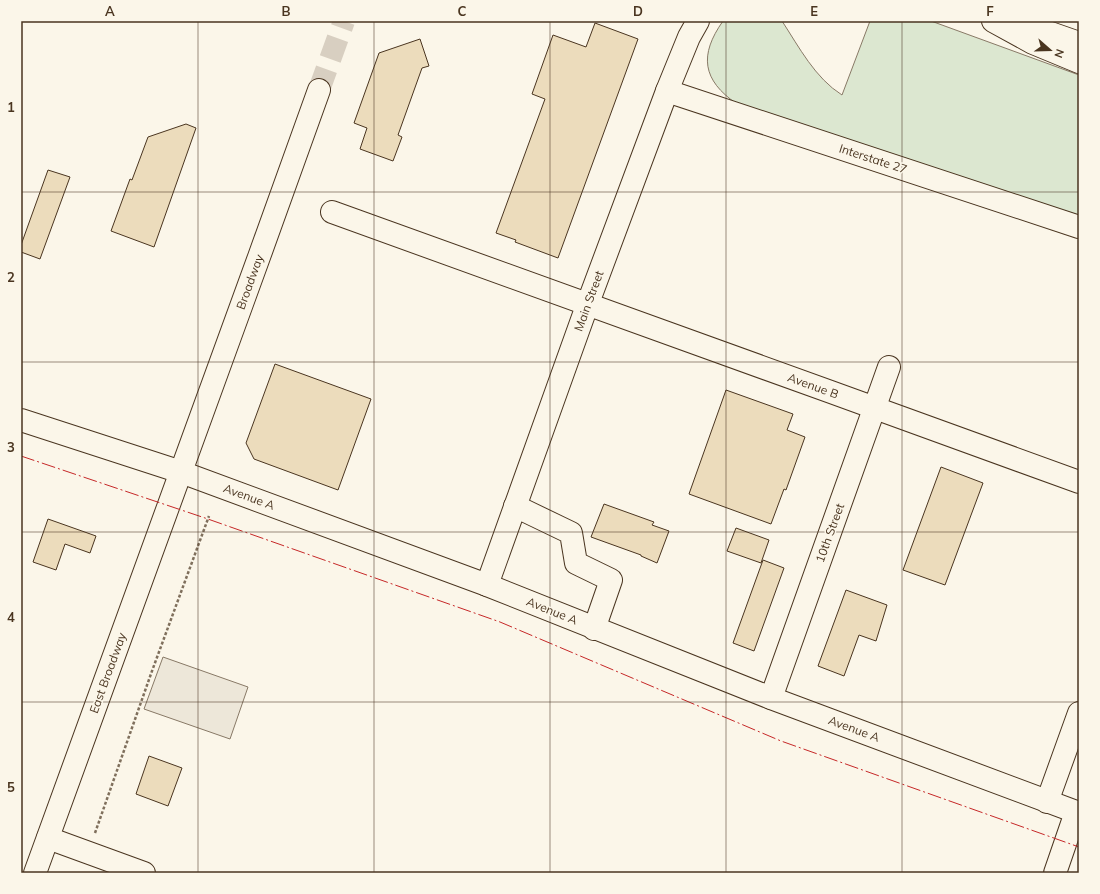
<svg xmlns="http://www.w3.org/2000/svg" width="1100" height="894" font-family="Mulish,sans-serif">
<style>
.green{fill:#dce7d0;stroke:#887966}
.parking{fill:#ede7d9;stroke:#887966}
.building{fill:#ecdcbc;stroke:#4a3520}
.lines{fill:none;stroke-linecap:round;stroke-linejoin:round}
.major-tunnel{stroke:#d8cfc1;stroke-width:22;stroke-dasharray:22 11;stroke-linecap:butt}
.minor-casing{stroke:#4a3520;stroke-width:24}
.major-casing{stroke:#4a3520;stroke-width:24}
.highway-casing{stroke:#4a3520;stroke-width:24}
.path{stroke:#7f6f5c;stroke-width:2.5;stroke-dasharray:3 2;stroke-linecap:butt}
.minor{stroke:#fbf6e9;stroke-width:22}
.major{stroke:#fbf6e9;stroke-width:22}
.highway{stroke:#fbf6e9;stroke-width:22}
.power{stroke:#c62828;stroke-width:1;stroke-dasharray:14 3 2 3;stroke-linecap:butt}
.grid{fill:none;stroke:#4a3520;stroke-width:1;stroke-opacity:0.55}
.labels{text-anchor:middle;stroke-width:3;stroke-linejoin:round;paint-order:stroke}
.street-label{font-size:12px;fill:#4a3520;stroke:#fbf6e9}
.neatline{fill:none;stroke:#4a3520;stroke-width:1.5}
.grid-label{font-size:13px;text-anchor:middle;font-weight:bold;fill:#4a3520}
</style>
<rect width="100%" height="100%" fill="#fbf6e9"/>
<!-- green -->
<path class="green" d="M 723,21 L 782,21 C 799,47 815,78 842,95 L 870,21 L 931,21 L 1079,75 L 1079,216 L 737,104 C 702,80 699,55 723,21 Z"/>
<!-- parking -->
<polygon class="parking" points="163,657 248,687 230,739 144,709"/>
<!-- building -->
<g class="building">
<polygon points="595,23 638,39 558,258 515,242 516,240 496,233 545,99 532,94 553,35 586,47"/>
<polygon points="420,39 429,66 422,68 398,135 402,137 393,161 360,149 367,128 354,123 379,53"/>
<polygon points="186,124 196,128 154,247 111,231 130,179 132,180 148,137"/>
<polygon points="48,170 70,177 40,259 21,252 21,245"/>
<polygon points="275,364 371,399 338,490 254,459 246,443"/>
<polygon points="726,390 793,414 787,430 805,437 786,490 784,489 771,524 689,494"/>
<polygon points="941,467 983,483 945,585 903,570"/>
<polygon points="604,504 654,522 652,525 669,531 657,563 641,556 641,555 591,537"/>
<polygon points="48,519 96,536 90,553 65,544 56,570 33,562"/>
<polygon points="736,528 769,540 761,563 727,551"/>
<polygon points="763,560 784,568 754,651 733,643"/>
<polygon points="846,590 887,605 876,641 859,635 844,676 818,666"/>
<polygon points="149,756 182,768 168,806 136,794"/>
</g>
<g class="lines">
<!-- major-tunnel -->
<polyline class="major-tunnel" points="319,90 344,21"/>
<!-- minor casing -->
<g class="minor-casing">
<g id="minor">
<path d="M 332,212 C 582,301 830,392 1079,482"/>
<polyline points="515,506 571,533 576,563 611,580 594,629"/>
<polyline points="771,698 889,367"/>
<polyline points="1047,802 1079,713"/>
<polyline points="48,838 144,873"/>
<polyline points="1055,873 1076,812"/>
</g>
</g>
<!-- major casing -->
<g class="major-casing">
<g id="major">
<polyline points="667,91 1079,227"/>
<polyline points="21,420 181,472 487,585 771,698 1079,813"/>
<polyline points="487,585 588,303 667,91 689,37 698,21"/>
<polyline points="35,873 259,257 319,90"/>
</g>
</g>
<!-- highway casing -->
<g class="highway-casing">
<g id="highway">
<polyline points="993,21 1033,43 1079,62"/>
<polyline points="1016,21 1079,43"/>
</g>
</g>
<!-- path -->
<polyline class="path" points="95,833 152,671 209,516"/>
<!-- minor -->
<use href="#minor" class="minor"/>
<!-- major -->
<use href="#major" class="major"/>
<!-- highway -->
<use href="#highway" class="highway"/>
<!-- power -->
<polyline class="power" points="21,456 205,518 500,622 781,741 1079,847"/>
</g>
<!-- grid -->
<path class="grid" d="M 198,21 L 198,873M 374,21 L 374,873M 550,21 L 550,873M 726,21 L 726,873M 902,21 L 902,873M 21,192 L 1079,192M 21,362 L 1079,362M 21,532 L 1079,532M 21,702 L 1079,702"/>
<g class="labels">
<!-- street labels -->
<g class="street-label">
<text transform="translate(873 159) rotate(18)" y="4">Interstate 27</text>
<text transform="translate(250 282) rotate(-70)" y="4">Broadway</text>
<text transform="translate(589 301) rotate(-70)" y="4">Main Street</text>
<text transform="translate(813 386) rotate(20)" y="4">Avenue B</text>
<text transform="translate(249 497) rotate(20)" y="4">Avenue A</text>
<text transform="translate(830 533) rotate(-70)" y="4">10th Street</text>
<text transform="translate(552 611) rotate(22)" y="4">Avenue A</text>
<text transform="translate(108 673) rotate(-70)" y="4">East Broadway</text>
<text transform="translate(854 729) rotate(20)" y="4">Avenue A</text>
</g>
</g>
<!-- border -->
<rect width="1100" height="894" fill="none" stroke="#fbf6e9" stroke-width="44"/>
<!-- north arrow -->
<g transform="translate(1050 50) rotate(110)" stroke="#fbf6e9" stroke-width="3" paint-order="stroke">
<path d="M0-3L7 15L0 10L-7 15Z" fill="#4a3520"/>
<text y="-6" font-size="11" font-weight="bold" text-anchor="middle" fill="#4a3520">N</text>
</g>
<rect x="22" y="22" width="1056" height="850" class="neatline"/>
<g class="grid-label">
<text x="110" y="16">A</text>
<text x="286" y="16">B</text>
<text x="462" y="16">C</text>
<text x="638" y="16">D</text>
<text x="814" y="16">E</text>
<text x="990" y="16">F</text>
<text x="11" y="112">1</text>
<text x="11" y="282">2</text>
<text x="11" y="452">3</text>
<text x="11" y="622">4</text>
<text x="11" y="792">5</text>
</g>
</svg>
